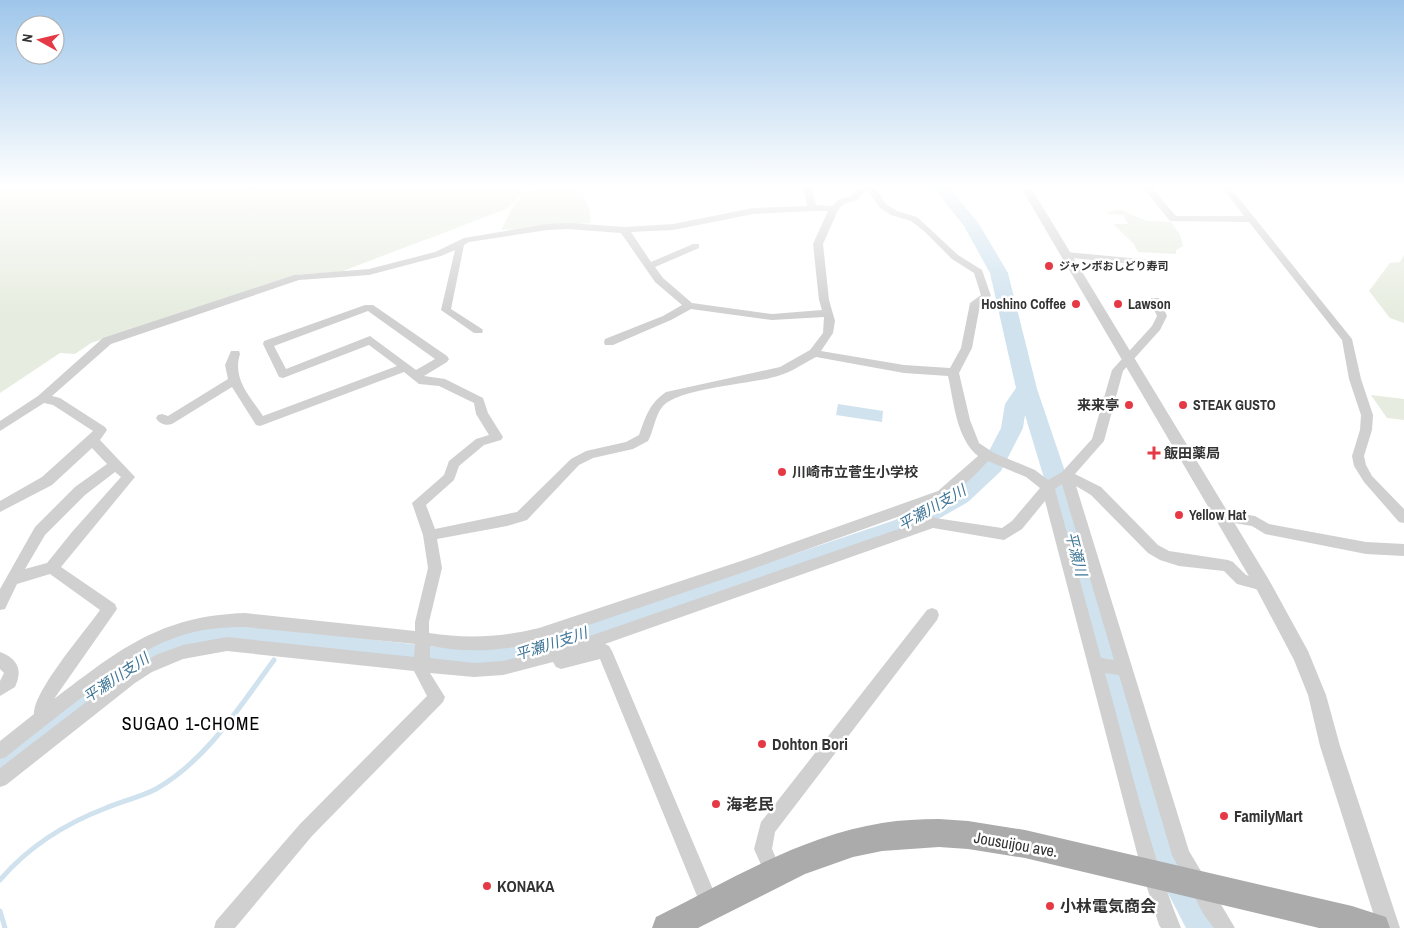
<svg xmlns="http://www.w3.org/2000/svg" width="1404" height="928" font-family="'Archivo Narrow','Noto Sans JP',sans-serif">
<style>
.green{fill:#e6ecdf}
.water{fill:#cfe2ee}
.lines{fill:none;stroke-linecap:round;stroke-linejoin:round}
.stream{stroke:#cfe2ee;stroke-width:5}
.river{fill:#cfe2ee;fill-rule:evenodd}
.minor{fill:#d0d0d0;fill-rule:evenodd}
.tertiary{fill:#d0d0d0;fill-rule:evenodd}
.primary{fill:#ababab;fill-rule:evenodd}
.poi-dot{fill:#e63946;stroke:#fff;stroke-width:2}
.labels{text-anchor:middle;stroke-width:5;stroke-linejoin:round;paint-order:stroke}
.far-poi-label{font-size:11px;font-weight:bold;fill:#333;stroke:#fff;text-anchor:start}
.poi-label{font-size:14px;font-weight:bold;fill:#333;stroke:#fff;text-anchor:start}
.water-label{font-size:15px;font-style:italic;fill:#3f7597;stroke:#fff}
.near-poi-label{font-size:16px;font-weight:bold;fill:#333;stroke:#fff;text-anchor:start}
.near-street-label{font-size:16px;fill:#333;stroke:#fff}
.near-neighbourhood-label{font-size:18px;letter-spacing:1px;fill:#000;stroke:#fff}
</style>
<rect width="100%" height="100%" fill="#fff"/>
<!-- green -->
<g class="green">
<polygon points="0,186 532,186 506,209 451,230 340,272 301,274 285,278 91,343 75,354 60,353 0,393"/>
<path d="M 534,186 L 581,186 C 583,200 593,208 590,223 L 501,230 L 515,203 Z"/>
<polygon points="1121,210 1147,221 1171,222 1180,235 1183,246 1176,250 1176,254 1138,252 1133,243 1113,224 1128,224 1123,215 1108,214 1107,212"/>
<polygon points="1404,255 1404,323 1390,318 1369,291 1390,263 1400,262"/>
<polygon points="1371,395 1404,399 1404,420 1387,418"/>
</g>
<!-- water -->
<polygon class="water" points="838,404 883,411 882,422 836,415"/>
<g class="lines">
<!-- stream -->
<g class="stream">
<path d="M 0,880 C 29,846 64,824 106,808 C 122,801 141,797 156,789 C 207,760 240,706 274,660"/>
<polyline points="0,911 5,928"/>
</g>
<!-- river -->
<path class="river" d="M 932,186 L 948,186 L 979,224 L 1008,273 L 1037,389 L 1074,498 L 1091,567 L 1175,843 L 1221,928 L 1186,928 L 1145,849 L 1065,567 L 1050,498 L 1025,415 L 1023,428 L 1001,471 L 968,502 L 912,534 L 571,653 L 512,671 L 472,675 L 438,673 L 217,646 L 195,650 L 155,665 L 115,691 L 11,776 L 0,780 L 0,746 C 41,714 90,670 136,646 C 160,634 191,627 217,622 L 438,647 L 472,649 L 512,645 L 571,629 L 895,520 L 952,488 L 985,459 L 1001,428 L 1005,404 L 1016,388 L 990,273 L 964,226 Z"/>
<!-- minor -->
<g class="minor">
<path d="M 803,186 L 811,186 L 816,205 L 832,206 L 838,200 L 851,196 L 861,186 L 874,186 L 886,204 L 897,211 L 917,217 L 958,255 L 982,270 L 991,296 L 980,305 L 972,348 L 959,373 L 970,420 L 979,443 L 994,453 L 1035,470 L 1048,480 L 1062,472 L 1092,439 L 1112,370 L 1152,326 L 1157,316 L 1150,300 L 1151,298 L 1159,298 L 1160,300 L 1167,316 L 1160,330 L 1123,371 L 1104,441 L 1075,474 L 1101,487 L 1158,545 L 1169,551 L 1228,560 L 1233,562 L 1246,575 L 1268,581 L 1270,585 L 1268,589 L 1263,591 L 1237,584 L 1224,571 L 1179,566 L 1160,560 L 1148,553 L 1091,495 L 1076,486 L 1189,851 L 1235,928 L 1214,928 L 1204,915 L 1172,855 L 1119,675 L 1105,673 C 1129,758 1148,847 1181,928 L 1161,928 L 1159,925 L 1142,872 L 1045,501 L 1022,529 L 1004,540 L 933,528 L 605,644 L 609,646 L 612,651 L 720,906 L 718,913 L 711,915 L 704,913 L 600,659 L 561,669 L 556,667 L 553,662 L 503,675 L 474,677 L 430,673 L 445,697 L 443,702 L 312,836 L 235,928 L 214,928 L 216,921 L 300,824 L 427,696 L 414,671 L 227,651 L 183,659 L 152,672 L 135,683 L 6,785 L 0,787 L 0,768 L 124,673 L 158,654 L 183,645 L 227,637 L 414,657 L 415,644 L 245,627 C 222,627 199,629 177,637 C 141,649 111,675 81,698 C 56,717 31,737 6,757 L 0,759 L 0,741 L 34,714 C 34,690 84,633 100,610 L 50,574 L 17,584 L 5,609 L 0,610 L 0,589 L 35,527 L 75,487 L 107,464 L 92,448 L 52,485 L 0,512 L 0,501 L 42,477 L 93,431 L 53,405 L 44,403 L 0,431 L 0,421 L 38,396 L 103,338 L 294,275 L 369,269 L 435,252 L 464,238 L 547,224 L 568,223 L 625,227 L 673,224 L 753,208 L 807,206 ZM 867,189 L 880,208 L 891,215 L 911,221 L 924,231 L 952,259 L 974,273 L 981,295 L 970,303 L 961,348 L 950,368 L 904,365 L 821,351 L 833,333 L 835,321 L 829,300 L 823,244 L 838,210 L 844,204 L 857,200 ZM 812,211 L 828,211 L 813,244 L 819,300 L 822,310 L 772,314 L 692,303 L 663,278 L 655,267 L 699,248 L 699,244 L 693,244 L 651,262 L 631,232 L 673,230 L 753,214 ZM 568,229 L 621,233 L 655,282 L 682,305 L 663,316 L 605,339 L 604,342 L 605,345 L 613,345 L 671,320 L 691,309 L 772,320 L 824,317 L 823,333 L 810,350 L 780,367 L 666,392 C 649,404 646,416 639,435 L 626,442 L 586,451 L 571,459 L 517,512 L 435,529 L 426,505 L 454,480 L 459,466 L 484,445 L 501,440 L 503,437 L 488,413 L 483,398 L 445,379 L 424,376 L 447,362 L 449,359 L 447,356 L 373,305 L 365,305 L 264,341 L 263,344 L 279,377 L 283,378 L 369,345 L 397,366 L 263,416 C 250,396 232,379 240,354 L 239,351 L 231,351 L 225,365 L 228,379 L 168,416 L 162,414 L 158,415 L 156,418 C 159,424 166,426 172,424 L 232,387 L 256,425 L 260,426 L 404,372 L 419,384 L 439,386 L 474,403 L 476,414 L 489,435 L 476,439 L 449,461 L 444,475 L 412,503 L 423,535 L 428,568 L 415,622 L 415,631 L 245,613 C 159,616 119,650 54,699 L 117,609 L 115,604 L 61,567 L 135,477 L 100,440 L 107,430 L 105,427 L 60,398 L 52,396 L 111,344 L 299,280 L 369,275 L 441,256 L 455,250 L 441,310 L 474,333 L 482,333 L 483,331 L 482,329 L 451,309 L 464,245 L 469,242 L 547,230 ZM 368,311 L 435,359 L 416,370 L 370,336 L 286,369 L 274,346 ZM 816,357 L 904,373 L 948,376 C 954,402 956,438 978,456 L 938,491 L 744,560 L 539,628 C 502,637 467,639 429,633 L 429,622 L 442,568 L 437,539 L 507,526 L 527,520 L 579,465 L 593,458 L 633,449 L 648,441 C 654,430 655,415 663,406 C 679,389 747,384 770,378 C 787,375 801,365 816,357 ZM 988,461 L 1026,477 L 1040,488 L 1012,521 L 1002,528 L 935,518 L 917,509 L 948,499 L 975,475 ZM 115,472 L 121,477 L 72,532 L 47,563 L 25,569 L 45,535 L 85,495 ZM 1062,484 L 1114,660 L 1101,658 L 1055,489 ZM 903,515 L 919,522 L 558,647 L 503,661 L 474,663 L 430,658 L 430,646 C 467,653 502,651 539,642 L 744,572 Z"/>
<polygon points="1142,186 1150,186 1176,216 1244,216 1221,186 1229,186 1352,339 1361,379 1373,415 1372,430 1364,456 1366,465 1372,476 1404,509 1404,523 1399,522 1364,482 1354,466 1352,456 1360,430 1361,415 1349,379 1342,340 1249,222 1170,221"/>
<polygon points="1066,252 1162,261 1167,264 1162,267 1063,257 1061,255"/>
<polygon points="1221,511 1255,516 1269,524 1366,542 1404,544 1404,556 1366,554 1265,534 1252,526 1216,520 1214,516 1216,512"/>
<polygon points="932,608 937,610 939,615 937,620 775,832 772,849 783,874 780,880 774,883 768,880 754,849 761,822 927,610"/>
<path d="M 0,652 C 18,659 23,670 15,687 L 0,696 L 0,681 L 4,673 L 0,669 Z"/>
</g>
<!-- tertiary -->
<polygon class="tertiary" points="1020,186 1030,186 1269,580 1308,651 1326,695 1340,746 1400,928 1378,928 1320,746 1308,695 1294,660 1257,590"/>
<!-- primary -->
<path class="primary" d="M 939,819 L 968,821 L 1025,830 L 1352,906 L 1386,917 L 1390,928 L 1319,928 L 1025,858 L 968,849 L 939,847 L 882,851 L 853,857 L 805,874 L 698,928 L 652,928 L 656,917 C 728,881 801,836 882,823 C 901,820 920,819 939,819 Z"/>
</g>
<!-- sky -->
<linearGradient id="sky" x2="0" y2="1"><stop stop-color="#9ec6ea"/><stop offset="0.59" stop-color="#fff"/><stop offset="1" stop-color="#fff" stop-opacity="0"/></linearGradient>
<rect width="1404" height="316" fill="url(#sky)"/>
<!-- markers -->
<g class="poi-dot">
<circle cx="1049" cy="266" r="5"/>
<circle cx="1076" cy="304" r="5"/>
<circle cx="1118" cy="304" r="5"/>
<circle cx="1129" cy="405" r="5"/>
<circle cx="1183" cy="405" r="5"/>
<path d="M1151.5 445.5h5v5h5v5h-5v5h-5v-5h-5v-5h5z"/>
<circle cx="782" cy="472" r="5"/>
<circle cx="1179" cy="515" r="5"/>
<circle cx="762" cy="744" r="5"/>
<circle cx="716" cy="804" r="5"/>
<circle cx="1224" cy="816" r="5"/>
<circle cx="487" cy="886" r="5"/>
<circle cx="1050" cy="906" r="5"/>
</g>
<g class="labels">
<!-- far-poi labels -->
<g class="far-poi-label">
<text x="1059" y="270">ジャンボおしどり寿司</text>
</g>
<!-- poi labels -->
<g class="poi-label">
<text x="1066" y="309" text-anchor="end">Hoshino Coffee</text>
<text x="1128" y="309">Lawson</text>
<text x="1119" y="410" text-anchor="end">来来亭</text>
<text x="1193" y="410">STEAK GUSTO</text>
<text x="1164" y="458">飯田薬局</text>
<text x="792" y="477">川崎市立菅生小学校</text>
<text x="1189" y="520">Yellow Hat</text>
</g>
<!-- water labels -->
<g class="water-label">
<text transform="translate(932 508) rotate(-30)" y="5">平瀬川支川</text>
<text transform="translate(1076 554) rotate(76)" y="5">平瀬川</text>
<text transform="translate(551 644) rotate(-18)" y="5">平瀬川支川</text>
<text transform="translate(116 678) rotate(-34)" y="5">平瀬川支川</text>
</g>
<!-- near-poi labels -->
<g class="near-poi-label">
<text x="772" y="750">Dohton Bori</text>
<text x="726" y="810">海老民</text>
<text x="1234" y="822">FamilyMart</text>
<text x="497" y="892">KONAKA</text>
<text x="1060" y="912">小林電気商会</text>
</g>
<!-- near-street labels -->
<g class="near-street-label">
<text transform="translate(1016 844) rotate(10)" y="6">Jousuijou ave.</text>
</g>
<!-- near-neighbourhood labels -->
<g class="near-neighbourhood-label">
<text x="191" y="730">SUGAO 1-CHOME</text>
</g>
</g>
<!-- north arrow -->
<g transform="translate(40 40) rotate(278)"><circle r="24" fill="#ffffff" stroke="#adadad"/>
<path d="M0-4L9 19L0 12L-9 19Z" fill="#e63946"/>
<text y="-8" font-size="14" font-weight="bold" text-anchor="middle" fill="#333333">N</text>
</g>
</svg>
